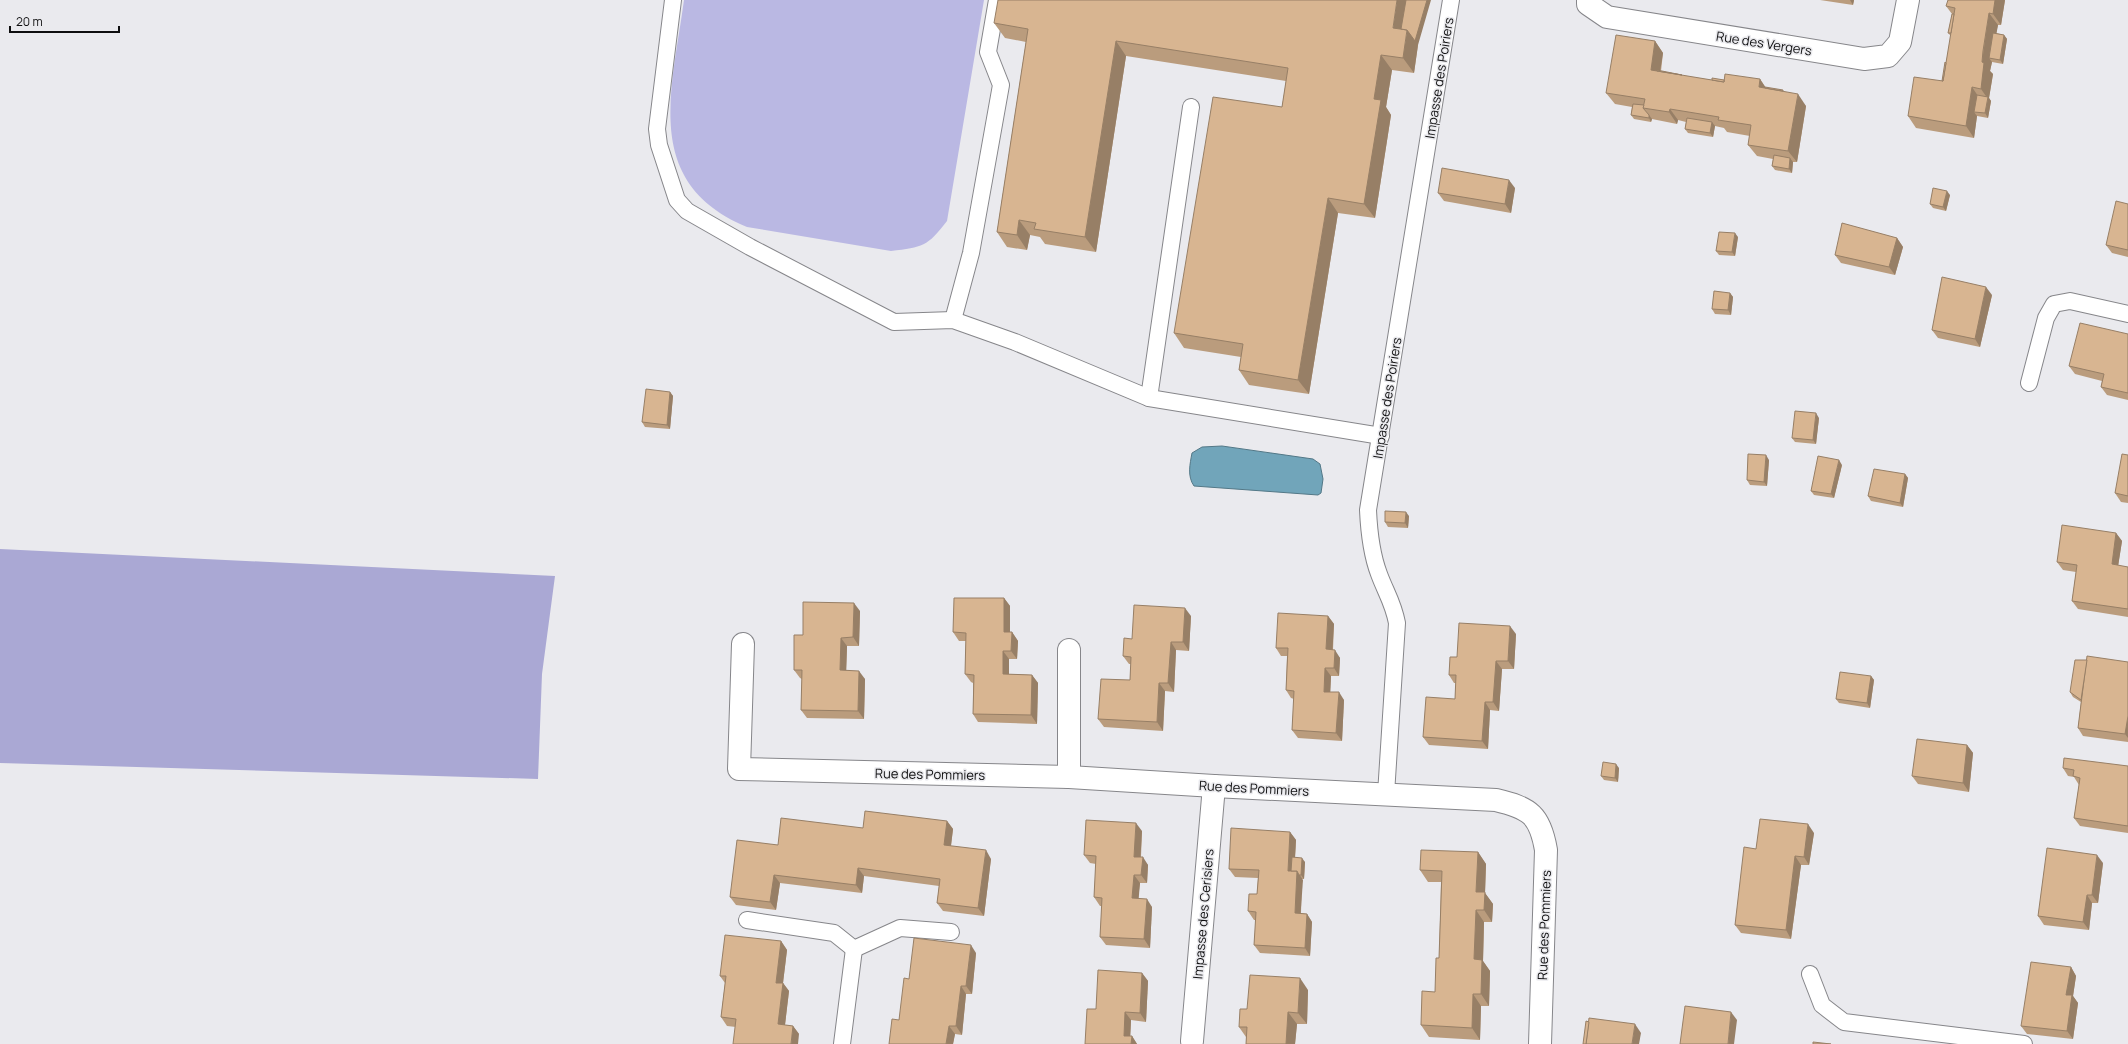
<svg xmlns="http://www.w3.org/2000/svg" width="2128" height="1044" font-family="Manrope,sans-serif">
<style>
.green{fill:#bab8e3}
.forest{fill:#aaa8d4}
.water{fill:#71a5ba;stroke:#537887}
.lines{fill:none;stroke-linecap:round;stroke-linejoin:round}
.lane-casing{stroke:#86868a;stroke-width:18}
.street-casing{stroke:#86868a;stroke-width:24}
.lane{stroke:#fff;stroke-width:16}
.street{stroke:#fff;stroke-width:22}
.wall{fill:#ba9c7d}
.shaded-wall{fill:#977f66}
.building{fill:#d8b591;stroke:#977f66}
.labels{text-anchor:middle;stroke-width:3;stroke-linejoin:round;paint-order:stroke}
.street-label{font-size:13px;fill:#0e0e0f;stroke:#eaeaee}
</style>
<rect width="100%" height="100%" fill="#eaeaee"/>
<!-- green -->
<path class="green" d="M 684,0 L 984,0 L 947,221 C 927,247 923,247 891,251 L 747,227 C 641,183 672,90 684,0 Z"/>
<!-- forest -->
<polygon class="forest" points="0,549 555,576 542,674 538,779 0,763"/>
<!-- water -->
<path class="water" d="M 1222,446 L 1313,459 L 1320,464 L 1323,479 L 1321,493 L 1318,495 L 1194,486 C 1187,476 1190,464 1192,453 L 1202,447 Z"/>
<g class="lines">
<!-- lane casing -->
<g class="lane-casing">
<g id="lane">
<polyline points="673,0 657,129 659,145 677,200 687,211 750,247 894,322 953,320 1015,342 1149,398 1381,436"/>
<polyline points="953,320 971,253 1001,85 988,52 997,0"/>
<polyline points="2029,383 2046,318 2054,304 2070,301 2128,314"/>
<polyline points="1149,398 1191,107"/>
<path d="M 1386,794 L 1397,623 C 1393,602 1386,593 1379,574 C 1371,553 1369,532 1368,510 L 1451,0"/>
<polyline points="747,920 834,933 854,949"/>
<polyline points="854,949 900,928 951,932"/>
<polyline points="1810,974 1822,1005 1844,1022 2024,1044"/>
<polyline points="842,1044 854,949"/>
</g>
</g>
<!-- street casing -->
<g class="street-casing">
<g id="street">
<polyline points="1588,0 1588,4 1607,17 1864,59 1888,56 1900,42 1908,0"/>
<path d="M 743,644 L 739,769 L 1069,777 L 1214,786 L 1496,800 C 1530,808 1540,815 1546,850 L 1540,1044"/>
<polyline points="1069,777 1069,650"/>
<polyline points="1192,1041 1214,786"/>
</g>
</g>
<!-- lane -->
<use href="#lane" class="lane"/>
<!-- street -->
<use href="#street" class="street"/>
</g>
<!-- wall -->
<g class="wall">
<polygon points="1820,0 1854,0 1853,5"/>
<polygon points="2005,0 2001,25 1998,25 1996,33 2004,35 2007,39 2003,64 1992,62 1990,71 1993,74 1989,98 1991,101 1988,118 1977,116 1974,138 1916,128 1908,116 1942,81 1946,63 1951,36 1948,33 1952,14 1946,6"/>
<polygon points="994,23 1418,45 1414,73 1392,70 1386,107 1391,115 1375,218 1338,213 1309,394 1249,385 1239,370 1241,357 1184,348 1174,333 1282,107 1286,81 1126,56 1096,252 1045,244 1040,237 1030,235 1027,250 1007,247 997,232 1026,42 1005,38"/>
<polygon points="1655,41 1663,53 1661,71 1683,76 1712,80 1760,79 1765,87 1784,92 1806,106 1797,162 1793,162 1792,173 1775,170 1772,166 1773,159 1757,156 1748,145 1750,136 1727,132 1724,128 1715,126 1713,137 1688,133 1685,129 1686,122 1678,120 1677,124 1652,119 1651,122 1634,119 1631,115 1632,107 1615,104 1606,93"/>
<polygon points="1515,188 1511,213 1444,201 1438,193"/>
<polygon points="1950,195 1946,211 1933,208 1930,204"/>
<polygon points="2128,204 2128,257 2112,253 2106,245"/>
<polygon points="1738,237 1735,256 1719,255 1716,251"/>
<polygon points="1897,238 1903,247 1895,275 1841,263 1835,255"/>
<polygon points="1730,293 1733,297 1731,315 1715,314 1712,309"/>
<polygon points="1992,295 1980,347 1938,338 1932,330"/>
<polygon points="2128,334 2128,400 2107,395 2101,387 2102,381 2075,374 2069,366"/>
<polygon points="670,392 673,396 670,429 645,427 642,422"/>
<polygon points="1819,418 1816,444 1795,442 1792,438"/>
<polygon points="2128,455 2128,503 2121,502 2115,493"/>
<polygon points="1769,460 1767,486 1750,485 1747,480"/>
<polygon points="1842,465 1834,498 1814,495 1811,491"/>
<polygon points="1905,474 1908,478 1903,507 1871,501 1868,496"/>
<polygon points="1409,516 1408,528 1388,527 1385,522"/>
<polygon points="2116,533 2122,541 2118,566 2128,567 2128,617 2078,609 2072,601 2076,572 2063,570 2057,562"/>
<polygon points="1004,598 1010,606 1010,632 1012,632 1018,641 1017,659 1009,659 1009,674 1032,675 1038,683 1037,724 978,722 973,714 973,683 971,682 965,674 966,641 959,641 953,632"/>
<polygon points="860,611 859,646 847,646 846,670 865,679 864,719 807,718 801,710 802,679 800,678 794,670"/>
<polygon points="1191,616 1189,651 1176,650 1174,692 1165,691 1163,731 1104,727 1098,719 1130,680 1131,664 1129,664 1123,656 1132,639"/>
<polygon points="1328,616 1334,624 1333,650 1340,658 1339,676 1331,676 1330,692 1344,700 1342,741 1298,738 1292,730 1294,699 1291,698 1286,690 1287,656 1281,656 1276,648"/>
<polygon points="1516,634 1514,669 1502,669 1499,711 1490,710 1488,749 1429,745 1423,737 1455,699 1456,683 1454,683 1449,675"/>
<polygon points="2128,662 2128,742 2083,736 2078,728 2081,702 2073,697 2070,692"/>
<polygon points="1871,676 1874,680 1870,708 1839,703 1836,699"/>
<polygon points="1967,745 1973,753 1969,792 1918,784 1912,776"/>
<polygon points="2128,766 2128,833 2080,826 2074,818 2079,785 2074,777 2068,776 2063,768"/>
<polygon points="1619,768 1618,782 1604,780 1601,776"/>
<polygon points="947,821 953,829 951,846 991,859 984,916 943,911 937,903 939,886 864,876 862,893 780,883 776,910 736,905 730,897 778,845 863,828"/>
<polygon points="1142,831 1141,857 1148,865 1147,883 1140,883 1138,898 1152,907 1150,948 1106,945 1100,937 1102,906 1100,906 1094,897 1096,864 1090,863 1084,855"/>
<polygon points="1290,832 1296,840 1295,858 1305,862 1304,879 1302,879 1301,913 1307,914 1312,922 1310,956 1260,953 1254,945 1256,920 1254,920 1248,911 1257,894 1258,878 1235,877 1229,869"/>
<polygon points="1814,833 1809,865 1801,865 1791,939 1741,933 1735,925 1756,849"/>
<polygon points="1478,852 1486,864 1485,893 1493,904 1492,922 1484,922 1483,961 1490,971 1489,1006 1481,1006 1480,1040 1429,1037 1421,1025 1435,992 1439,958 1441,882 1428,882 1420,870"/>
<polygon points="2103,863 2098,903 2092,903 2089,930 2044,925 2038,916"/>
<polygon points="781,941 787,950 783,983 789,991 785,1025 793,1026 799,1034 727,1026 721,1017 725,983 720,976"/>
<polygon points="976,953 972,994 966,994 962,1035 955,1034 953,1044 889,1044 899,1020 909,979"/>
<polygon points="2071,967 2076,976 2073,996 2078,1003 2073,1039 2027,1034 2021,1026"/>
<polygon points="1142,973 1148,981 1146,1022 1131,1020 1130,1036 1132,1036 1137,1044 1085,1044 1096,1009"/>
<polygon points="1308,990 1307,1024 1297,1024 1295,1044 1246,1044 1246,1037 1239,1027 1247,1009"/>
</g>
<!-- shaded-wall -->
<g class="shaded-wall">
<polygon points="1397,0 1410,0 1404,39 1393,28"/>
<polygon points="1427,0 1431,0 1418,45 1414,73 1403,58 1407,30"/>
<polygon points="1850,0 1854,0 1853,5"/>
<polygon points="1995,0 2005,0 2001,25 1993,14"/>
<polygon points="1989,13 1998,25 1992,59 1989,58 1992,62 1990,71 1993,74 1989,98 1991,101 1988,118 1985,113 1988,99 1981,89 1982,62"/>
<polygon points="2004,35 2007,39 2003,64 2000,60"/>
<polygon points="1116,41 1126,56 1096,252 1085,237"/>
<polygon points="1655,41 1663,53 1659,78 1651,70"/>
<polygon points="1381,55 1392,70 1386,107 1391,115 1375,218 1364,204 1374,99"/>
<polygon points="1760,79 1768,91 1759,87"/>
<polygon points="1972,87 1980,99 1974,112 1977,116 1974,138 1966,126"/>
<polygon points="1798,94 1806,106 1797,162 1788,151"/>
<polygon points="1670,109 1678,120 1677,124 1669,112"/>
<polygon points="1649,115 1652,119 1651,122 1649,118"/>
<polygon points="1712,122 1715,126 1713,137 1710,133"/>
<polygon points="1790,158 1793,162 1792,173 1789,169"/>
<polygon points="1509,180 1515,188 1511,213 1505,204"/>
<polygon points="1947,191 1950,195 1946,211 1943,207"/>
<polygon points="1328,198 1338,213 1309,394 1298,380"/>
<polygon points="1019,220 1030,235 1027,250 1017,235"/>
<polygon points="1735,233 1738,237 1735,256 1732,252"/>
<polygon points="1897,238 1903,247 1895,275 1889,267"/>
<polygon points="1986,287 1992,295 1980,347 1975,339"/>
<polygon points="1730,293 1733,297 1731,315 1728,310"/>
<polygon points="670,392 673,396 670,429 667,425"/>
<polygon points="1816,413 1819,418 1816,444 1813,440"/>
<polygon points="1766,455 1769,460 1767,486 1764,482"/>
<polygon points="1839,460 1842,465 1834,498 1831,494"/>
<polygon points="1905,474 1908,478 1903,507 1900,503"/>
<polygon points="1406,512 1409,516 1408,528 1405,523"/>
<polygon points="2116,533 2122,541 2117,573 2112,564"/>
<polygon points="1004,598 1010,606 1010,640 1004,632"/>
<polygon points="854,603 860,611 859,646 853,637"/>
<polygon points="1185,608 1191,616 1189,651 1183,642"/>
<polygon points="1328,616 1334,624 1332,657 1326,649"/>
<polygon points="1510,626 1516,634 1514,669 1508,661"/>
<polygon points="1012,632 1018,641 1017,659 1011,651"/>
<polygon points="841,638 847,646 846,678 840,670"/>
<polygon points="1171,642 1176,650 1174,692 1168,683"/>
<polygon points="1335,650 1340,658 1339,676 1334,668"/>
<polygon points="1003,651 1009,659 1009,682 1003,674"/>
<polygon points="1496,661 1502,669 1499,711 1493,702"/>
<polygon points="1325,668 1331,676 1330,700 1324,692"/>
<polygon points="859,671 865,679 864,719 858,711"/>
<polygon points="1032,675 1038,683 1037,724 1031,715"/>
<polygon points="1871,676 1874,680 1870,708 1867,703"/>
<polygon points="1159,683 1165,691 1163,731 1157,722"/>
<polygon points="1339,692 1344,700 1342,741 1336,733"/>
<polygon points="1485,702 1490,710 1488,749 1482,741"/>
<polygon points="2128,716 2128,738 2125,734"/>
<polygon points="1967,745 1973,753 1969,792 1963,783"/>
<polygon points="1616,764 1619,768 1618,782 1615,778"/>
<polygon points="947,821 953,829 950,853 944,845"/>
<polygon points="1136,823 1142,831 1140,865 1134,857"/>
<polygon points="1808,824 1814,833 1809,865 1804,857"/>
<polygon points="1290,832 1296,840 1294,875 1288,871"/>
<polygon points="986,850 991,859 984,916 978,908"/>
<polygon points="1478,852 1486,864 1485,893 1493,904 1492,922 1484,910 1476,892"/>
<polygon points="2097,855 2103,863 2098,903 2092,895"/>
<polygon points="1795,856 1801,865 1791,939 1786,930"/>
<polygon points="1143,857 1148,865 1147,883 1141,875"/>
<polygon points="1302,858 1305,862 1304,879 1301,875"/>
<polygon points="858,868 864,876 862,893 856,885"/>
<polygon points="1297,871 1303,880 1300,921 1295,913"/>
<polygon points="774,875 780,883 776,910 770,902"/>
<polygon points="1134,875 1140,883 1138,906 1132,898"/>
<polygon points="2087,895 2092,903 2089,930 2083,922"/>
<polygon points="1147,899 1152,907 1150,948 1144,939"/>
<polygon points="1476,910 1484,922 1483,961 1490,971 1489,1006 1481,994 1474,959"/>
<polygon points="1307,914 1312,922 1310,956 1305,948"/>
<polygon points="781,941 787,950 782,991 776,983"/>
<polygon points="971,945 976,953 972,994 966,986"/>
<polygon points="2071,967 2076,976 2073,996 2078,1003 2073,1039 2067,1031 2066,995"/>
<polygon points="1142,973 1148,981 1146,1022 1140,1013"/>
<polygon points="1300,978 1308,990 1307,1024 1298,1013"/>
<polygon points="783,983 789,991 784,1033 778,1024"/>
<polygon points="961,986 966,994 962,1035 956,1026"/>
<polygon points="1473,994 1481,1006 1480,1040 1472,1028"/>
<polygon points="1125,1012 1131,1020 1130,1044 1124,1036"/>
<polygon points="1288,1012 1297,1024 1295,1044 1286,1044"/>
<polygon points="1731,1012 1737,1020 1734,1044 1728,1044"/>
<polygon points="1635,1024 1641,1033 1639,1044 1632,1044"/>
<polygon points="793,1026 799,1034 798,1044 791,1044"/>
<polygon points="949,1026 955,1034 953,1044 946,1044"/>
<polygon points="1132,1036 1137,1044 1131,1044"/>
</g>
<!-- building -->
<g class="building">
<polygon points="998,0 1397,0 1393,28 1407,30 1403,58 1381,55 1374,99 1381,100 1364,204 1328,198 1298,380 1239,370 1243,344 1174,333 1213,97 1282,107 1288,68 1116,41 1085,237 1034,229 1036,223 1019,220 1017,235 997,232 1028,29 994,23"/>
<polygon points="1406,0 1427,0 1415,41 1407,30 1401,29"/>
<polygon points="1948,0 1995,0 1993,14 1989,13 1983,51 1982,62 1984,63 1981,89 1972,87 1966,126 1908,116 1914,77 1943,81 1955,8 1946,6"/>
<polygon points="1952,14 1954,14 1951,33 1948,33"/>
<polygon points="1993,33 2004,35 2000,60 1989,58"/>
<polygon points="1616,35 1655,41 1651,70 1724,82 1725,74 1760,79 1759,87 1798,94 1788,151 1748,145 1751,125 1718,120 1719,117 1670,109 1669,112 1643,108 1645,99 1606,93"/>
<polygon points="1945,62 1946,63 1943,81 1942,81"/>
<polygon points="1657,70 1682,75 1657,71"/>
<polygon points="1712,78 1724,80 1724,82 1712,80"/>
<polygon points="1765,87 1783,90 1783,91 1765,88"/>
<polygon points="1977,95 1988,97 1985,113 1974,112"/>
<polygon points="1633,104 1644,105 1643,108 1649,115 1649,118 1631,115"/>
<polygon points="1687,118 1712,122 1710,133 1685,129"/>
<polygon points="1774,155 1790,158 1789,169 1772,166"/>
<polygon points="1442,168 1509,180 1505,204 1438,193"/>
<polygon points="1933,188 1947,191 1943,207 1930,204"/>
<polygon points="2116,201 2128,204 2128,250 2106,245"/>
<polygon points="1842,223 1897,238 1889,267 1835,255"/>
<polygon points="1719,232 1735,233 1732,252 1716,251"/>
<polygon points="1942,277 1986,287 1975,339 1932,330"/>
<polygon points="1714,291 1730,293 1728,310 1712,309"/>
<polygon points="2080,323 2128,334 2128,393 2101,387 2104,374 2069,366"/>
<polygon points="646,389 670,392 667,425 642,422"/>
<polygon points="1795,411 1816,413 1813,440 1792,438"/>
<polygon points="1748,454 1766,455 1764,482 1747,480"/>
<polygon points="2122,454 2128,455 2128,496 2115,493"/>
<polygon points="1818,456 1839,460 1831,494 1811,491"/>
<polygon points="1874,469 1905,474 1900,503 1868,496"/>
<polygon points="1385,511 1406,512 1405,523 1385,522"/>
<polygon points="2062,525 2116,533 2112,564 2128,567 2128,609 2072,601 2077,565 2057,562"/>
<polygon points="954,598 1004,598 1004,632 1012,632 1011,651 1003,651 1003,674 1032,675 1031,715 973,714 974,675 965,674 966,633 953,632"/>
<polygon points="803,602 854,603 853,637 841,638 840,670 859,671 858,711 801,710 802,670 794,670 794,635 803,635"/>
<polygon points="1134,605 1185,608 1183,642 1171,642 1168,683 1159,683 1157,722 1098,719 1101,679 1130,680 1131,657 1123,656 1124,638 1132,639"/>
<polygon points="1278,613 1328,616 1326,649 1335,650 1334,668 1325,668 1324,692 1339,692 1336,733 1292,730 1294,691 1286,690 1288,648 1276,648"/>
<polygon points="1459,623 1510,626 1508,661 1496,661 1493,702 1485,702 1482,741 1423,737 1426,697 1455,699 1456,675 1449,675 1450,657 1457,657"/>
<polygon points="2087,656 2128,662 2128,716 2125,734 2078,728"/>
<polygon points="2075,660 2087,660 2081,700 2070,692"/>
<polygon points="1840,672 1871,676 1867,703 1836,699"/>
<polygon points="1917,739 1967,745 1963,783 1912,776"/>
<polygon points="2064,758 2128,766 2128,826 2074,818 2080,778 2073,776 2074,770 2063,768"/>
<polygon points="1603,762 1616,764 1615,778 1601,776"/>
<polygon points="865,811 947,821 944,845 986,850 978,908 937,903 940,879 858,868 856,885 774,875 770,902 730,897 737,840 778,845 781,818 863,828"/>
<polygon points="1760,819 1808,824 1804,857 1795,856 1786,930 1735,925 1744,847 1756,849"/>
<polygon points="1086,820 1136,823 1134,857 1143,857 1141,875 1134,875 1132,898 1147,899 1144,939 1100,937 1102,898 1094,897 1096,856 1084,855"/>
<polygon points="1231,828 1290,832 1288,871 1297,871 1295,913 1307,914 1305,948 1254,945 1256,912 1248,911 1249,894 1257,894 1259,870 1229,869"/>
<polygon points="2047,848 2097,855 2092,895 2087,895 2083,922 2038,916"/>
<polygon points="1421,850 1478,852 1476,892 1485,892 1484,910 1476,910 1474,959 1482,960 1481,994 1473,994 1472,1028 1421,1025 1422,991 1435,992 1436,958 1439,958 1442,871 1420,870"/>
<polygon points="1292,857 1302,858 1301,875 1299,875 1297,871 1291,871"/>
<polygon points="725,935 781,941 776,983 783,983 778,1024 793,1026 791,1044 733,1044 736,1019 721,1017 726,976 720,976"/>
<polygon points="914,938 971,945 966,986 961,986 956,1026 949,1026 946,1044 889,1044 892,1019 899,1020 904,978 909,979"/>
<polygon points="2031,962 2071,967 2066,995 2072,995 2067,1031 2021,1026"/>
<polygon points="1098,970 1142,973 1140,1013 1125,1012 1124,1036 1132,1036 1131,1044 1085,1044 1087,1009 1096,1009"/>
<polygon points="1250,975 1300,978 1298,1013 1288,1012 1286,1044 1246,1044 1247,1027 1239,1027 1240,1009 1247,1009"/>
<polygon points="1685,1006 1731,1012 1728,1044 1680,1044"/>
<polygon points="1589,1018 1635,1024 1632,1044 1586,1044"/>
<polygon points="1586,1021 1589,1022 1586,1044 1583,1044"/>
<polygon points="1813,1042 1831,1044 1813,1044"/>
</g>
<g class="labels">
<!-- street labels -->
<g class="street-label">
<text transform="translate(1764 43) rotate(9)" y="5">Rue des Vergers</text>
<text transform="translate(1439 78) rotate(-81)" y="5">Impasse des Poiriers</text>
<text transform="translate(1387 398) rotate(-81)" y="5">Impasse des Poiriers</text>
<text transform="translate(930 774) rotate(1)" y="5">Rue des Pommiers</text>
<text transform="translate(1254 788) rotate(3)" y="5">Rue des Pommiers</text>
<text transform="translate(1203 914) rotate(-85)" y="5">Impasse des Cerisiers</text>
<text transform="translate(1544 925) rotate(-88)" y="5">Rue des Pommiers</text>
</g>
</g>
<!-- scale -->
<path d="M10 26v6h109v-6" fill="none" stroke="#0e0e0f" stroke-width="2"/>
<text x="16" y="26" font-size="12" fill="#0e0e0f" stroke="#eaeaee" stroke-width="3" paint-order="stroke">20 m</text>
</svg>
